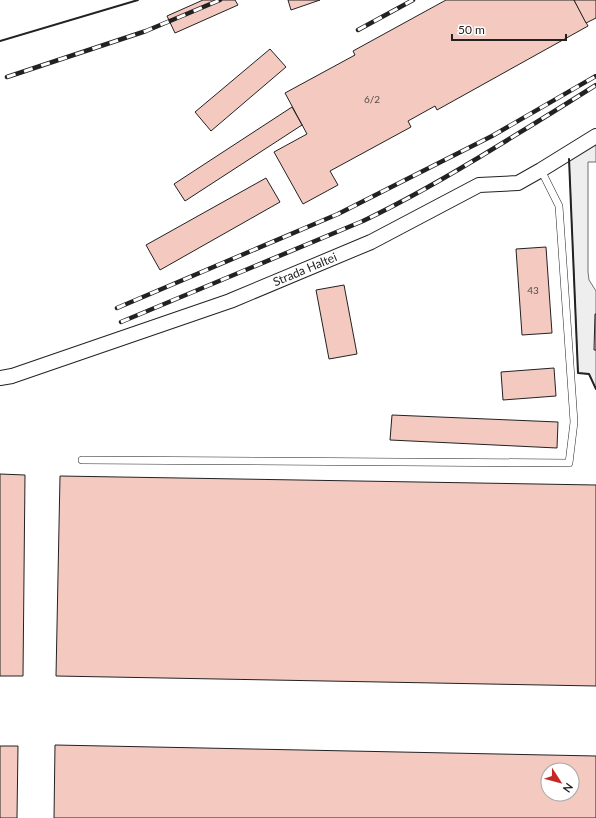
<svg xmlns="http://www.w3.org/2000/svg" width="596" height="818" font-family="Lato,sans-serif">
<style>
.green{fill:#eee;stroke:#6f6f6f}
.building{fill:#f3c9c0;stroke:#222;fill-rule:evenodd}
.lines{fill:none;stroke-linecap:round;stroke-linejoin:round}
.lane-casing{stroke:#222;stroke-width:8}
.street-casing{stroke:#222;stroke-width:16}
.lane{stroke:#fff;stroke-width:7}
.street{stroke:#fff;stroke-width:14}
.rail-casing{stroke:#222;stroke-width:4.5}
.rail{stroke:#fff;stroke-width:3;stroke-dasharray:9;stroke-linecap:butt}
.wall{stroke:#222;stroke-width:2}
.labels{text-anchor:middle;stroke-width:3;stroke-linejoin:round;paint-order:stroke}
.number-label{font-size:10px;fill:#564c4a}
.street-label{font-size:12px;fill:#222;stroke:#fff}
</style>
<rect width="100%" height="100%" fill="#fff"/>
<!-- green -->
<polygon class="green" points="596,139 596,162 588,162 588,272 589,280 596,291 596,389 589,374 578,373 569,156"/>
<!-- building -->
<g class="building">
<polygon points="203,0 235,0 238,5 175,33 167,16"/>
<polygon points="288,0 320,0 291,10"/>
<polygon points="446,0 574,0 588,26 437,110 435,106 408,121 411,127 330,171 338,185 303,204 274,152 307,134 285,93 355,55 353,51"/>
<polygon points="574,0 596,0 596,18 586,23"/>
<polygon points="270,49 286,67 211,131 195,112"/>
<polygon points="292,107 302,125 185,201 174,184"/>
<polygon points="266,178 280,202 160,270 146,245"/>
<polygon points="546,247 552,333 522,335 516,249"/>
<polygon points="344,285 357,354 329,359 316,290"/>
<polygon points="595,314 596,314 596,350 594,350"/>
<polygon points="554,368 556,396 503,400 501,372"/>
<polygon points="392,415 558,422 557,448 390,440"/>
<polygon points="0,474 25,475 23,676 0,676"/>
<polygon points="60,476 596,485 596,686 56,676"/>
<path d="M 55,745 L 596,756 L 596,818 L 54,818 ZM 548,770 L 572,770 L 572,794 L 548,794 Z"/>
<polygon points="0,746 18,746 17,818 0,818"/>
</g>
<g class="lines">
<!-- lane casing -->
<g class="lane-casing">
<polyline id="lane" points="82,460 569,463 574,422 559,206 541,170"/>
</g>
<!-- street casing -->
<g class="street-casing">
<g id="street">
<path id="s1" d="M 0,378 L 12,376 L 230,301 L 371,242 L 479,185 L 518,183 L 541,170 L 596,136"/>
</g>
</g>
<!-- lane -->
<use href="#lane" class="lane"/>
<!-- street -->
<use href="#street" class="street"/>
<!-- rail casing -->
<g class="rail-casing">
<g id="rail">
<polyline points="358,30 413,0"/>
<polyline points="7,77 146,31 220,0"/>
<polyline points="117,308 338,214 492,136 596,76"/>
<path d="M 121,322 L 363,221 C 409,199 452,174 496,147 C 529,127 563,106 596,85"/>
</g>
</g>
<!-- rail -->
<use href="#rail" class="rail"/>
<!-- wall -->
<g class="wall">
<polyline points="0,41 138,0"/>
<polyline points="569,159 578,373 589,374 596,389"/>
</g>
</g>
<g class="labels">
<!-- number labels -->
<g class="number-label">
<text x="372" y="103">6/2</text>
<text x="533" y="294">43</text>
</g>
<!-- street labels -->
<g class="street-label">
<text dy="4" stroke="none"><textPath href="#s1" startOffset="324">Strada Haltei</textPath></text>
</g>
</g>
<!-- north arrow -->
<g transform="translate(560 782) rotate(126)"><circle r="19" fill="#ffffff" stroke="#a7a7a7"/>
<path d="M0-3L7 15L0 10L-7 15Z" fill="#c62828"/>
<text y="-6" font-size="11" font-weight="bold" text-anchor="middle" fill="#222222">N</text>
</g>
<!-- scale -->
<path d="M452 34v6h114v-6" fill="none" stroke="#222222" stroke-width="2"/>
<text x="458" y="34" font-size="12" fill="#222222" stroke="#ffffff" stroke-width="3" paint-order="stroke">50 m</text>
</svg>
